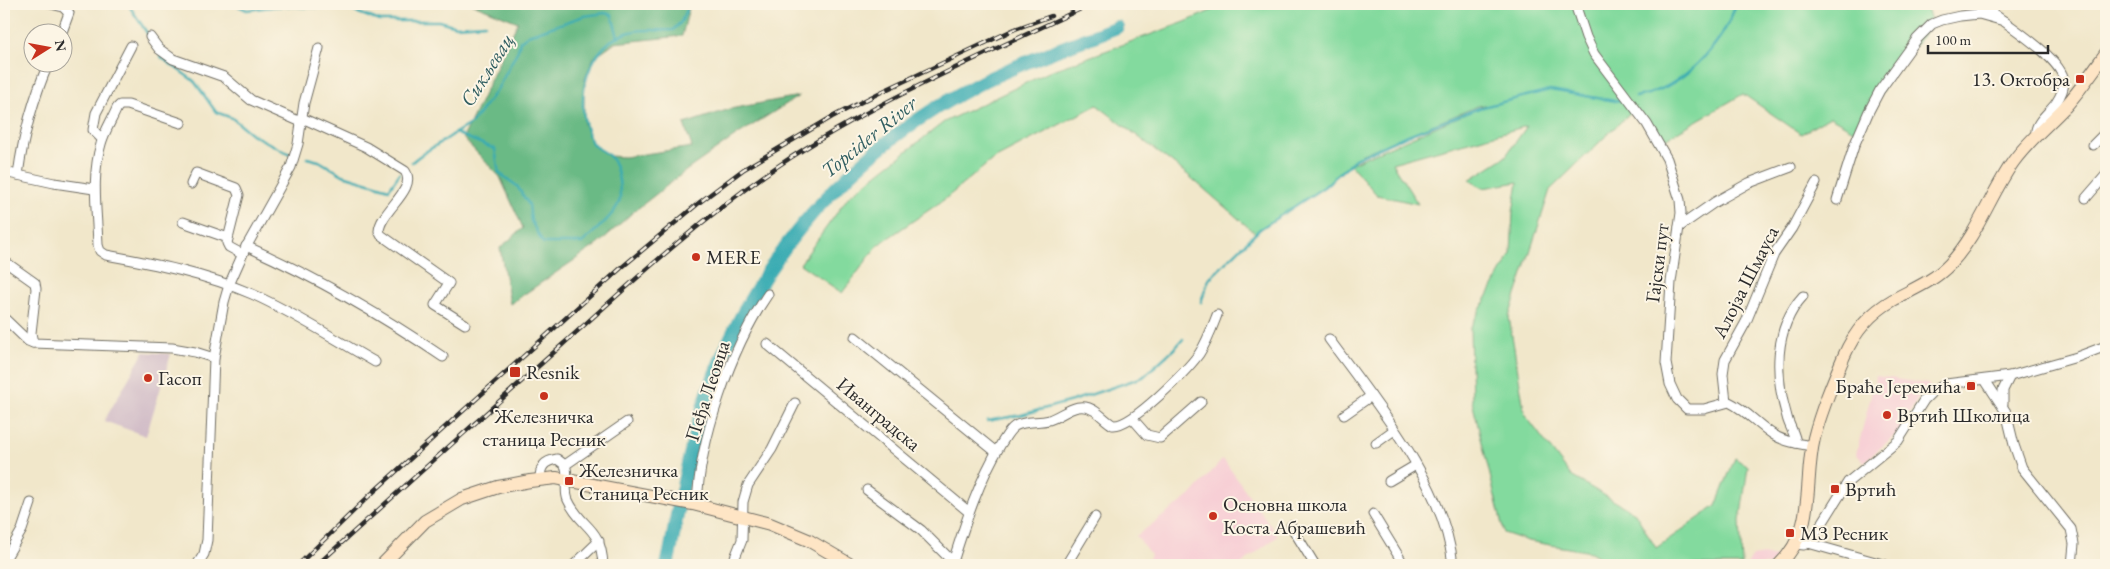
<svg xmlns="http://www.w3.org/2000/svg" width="2110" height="569" font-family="'EB Garamond',serif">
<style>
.built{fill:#f7cfd5}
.industrial{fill:#d2bdc8}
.green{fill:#83da9e;stroke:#578264;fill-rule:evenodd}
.forest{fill:#6aba85;stroke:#4a7258}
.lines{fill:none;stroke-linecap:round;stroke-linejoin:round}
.stream{stroke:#38abb2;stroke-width:2.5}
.river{stroke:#38abb2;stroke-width:14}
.street-casing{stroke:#706d63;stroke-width:11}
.secondary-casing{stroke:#706d63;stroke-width:14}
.street{stroke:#fff;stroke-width:9}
.secondary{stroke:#fee5c5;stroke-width:12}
.rail-casing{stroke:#2b2b2b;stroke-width:4.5}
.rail{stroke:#fcf5e5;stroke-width:2.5;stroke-dasharray:8;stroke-linecap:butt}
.poi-dot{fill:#c8321e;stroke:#fcf5e5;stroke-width:2}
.labels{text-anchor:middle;stroke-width:4;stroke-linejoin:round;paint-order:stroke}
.poi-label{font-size:20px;fill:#2b2b2b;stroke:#fcf5e5;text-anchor:start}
.street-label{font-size:20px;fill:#2b2b2b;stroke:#fcf5e5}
.water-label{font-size:21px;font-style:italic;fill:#305e61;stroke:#fcf5e5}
</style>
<rect width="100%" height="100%" fill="#fcf5e5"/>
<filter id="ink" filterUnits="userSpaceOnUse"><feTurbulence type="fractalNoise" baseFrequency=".02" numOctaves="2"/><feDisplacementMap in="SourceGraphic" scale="10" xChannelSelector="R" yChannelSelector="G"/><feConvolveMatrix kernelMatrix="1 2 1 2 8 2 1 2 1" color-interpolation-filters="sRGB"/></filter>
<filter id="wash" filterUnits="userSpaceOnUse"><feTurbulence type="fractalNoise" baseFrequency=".0096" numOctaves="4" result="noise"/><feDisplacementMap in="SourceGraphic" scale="20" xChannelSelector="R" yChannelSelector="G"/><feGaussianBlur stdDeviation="1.12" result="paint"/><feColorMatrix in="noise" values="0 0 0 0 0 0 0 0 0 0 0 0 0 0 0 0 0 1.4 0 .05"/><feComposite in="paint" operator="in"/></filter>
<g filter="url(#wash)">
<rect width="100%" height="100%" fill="#f1e7ca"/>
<!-- built -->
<g class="built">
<polygon points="1876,376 1928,384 1931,389 1918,398 1899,432 1864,462 1856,454"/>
<polygon points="1223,459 1278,536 1240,565 1146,565 1151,555 1136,536 1190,496"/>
<polygon points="1764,555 1778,557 1771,565 1747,565 1752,557"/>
</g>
<!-- industrial -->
<polygon class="industrial" points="144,352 171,354 146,436 104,421"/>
<!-- green -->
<path class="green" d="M 1227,4 L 1926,4 L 1932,24 L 1889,78 L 1859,133 L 1830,117 L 1801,134 L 1743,94 L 1658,143 L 1635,108 L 1550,190 L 1509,317 L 1525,415 L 1571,476 L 1635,513 L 1656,548 L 1716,506 L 1735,458 L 1748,467 L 1740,521 L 1742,565 L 1613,565 L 1591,552 L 1528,541 L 1504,533 L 1472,401 L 1470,328 L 1511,254 L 1513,212 L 1518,182 L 1483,188 L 1469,180 L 1505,157 L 1527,126 L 1392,163 L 1418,204 L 1377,195 L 1350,164 L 1324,187 L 1255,233 L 1188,175 L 1097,105 L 992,160 L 945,199 L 878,245 L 842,293 L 800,264 L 849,196 L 944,122 L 1053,70 L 1185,22 ZM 1485,105 L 1479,108 L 1352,163 L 1360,155 L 1478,106 Z"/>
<!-- forest -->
<polygon class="forest" points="473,4 690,4 682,36 614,43 594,57 585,78 584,86 584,124 593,145 609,156 624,157 692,147 684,124 730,109 799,96 737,135 687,170 632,213 598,244 510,304 500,248 523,228 500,177 463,138 518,22"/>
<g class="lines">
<!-- stream -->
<g class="stream">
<polyline points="128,4 149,36"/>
<polyline points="234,4 247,10 279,6 348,9 380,21 439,21 456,26 485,24"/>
<polyline points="160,54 162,58 194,81 216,112 232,118 253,135 290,154"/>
<path d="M 1636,97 C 1681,89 1722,47 1736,4"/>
<polyline points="455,133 472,123 498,88 518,50 520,41 528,35 584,16 605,13 612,15 618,37"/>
<polyline points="307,158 319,161 343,175 389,189 400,173"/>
<path d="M 412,162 C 425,150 441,144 455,133 L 495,149 L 499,173 L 517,186 L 529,205 L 531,221 L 543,243 L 582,243 C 592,233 620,212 620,197 C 620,184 618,162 607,154 C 602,150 595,148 592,143 C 572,105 585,39 635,31 C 647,29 661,31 673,30 L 681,22 L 689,4"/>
<polyline points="1201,302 1209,279 1260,229 1324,187 1355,159 1403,137 1479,108 1550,90 1615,101 1620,100"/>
<polyline points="987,421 1021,415 1072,401 1143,377 1177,346 1183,339"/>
</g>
<!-- river -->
<path class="river" d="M 667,565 C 672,547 674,528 678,510 C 686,470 695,430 708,393 C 756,255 855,146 984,81 C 1025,61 1074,44 1117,27"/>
</g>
</g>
<g filter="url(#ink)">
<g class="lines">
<!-- street casing -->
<g class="street-casing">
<g id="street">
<polyline points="51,4 63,7 69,13 62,32"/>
<path d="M 1575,4 L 1586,37 L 1594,54 L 1647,124 L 1667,159 L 1680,200 L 1681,213 L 1671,282 L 1666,363 L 1670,384 L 1677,399 L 1687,409 L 1704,409 L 1729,402 C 1746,410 1758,425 1774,435 C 1785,442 1800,444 1813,446"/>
<path d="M 1980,4 C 1999,19 2062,57 2064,81 C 2064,89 2060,97 2056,103 C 2050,112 2034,123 2036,134"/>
<polyline points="150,37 159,49 173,59 224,77 251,100 301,122"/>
<path d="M 302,118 L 366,147 L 405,171 C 418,189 380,211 379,231 L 381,235 L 449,283 L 435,305 L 465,324"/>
<path d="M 181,123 L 128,105 L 120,105 L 117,108 C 112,120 104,132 101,144 C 91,177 97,211 98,245 L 100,251 L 106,255 C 156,264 205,274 252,294 C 295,313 334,339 375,362"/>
<polyline points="102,139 93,130 96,113 131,46"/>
<polyline points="2093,145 2106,132"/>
<polyline points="4,172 54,183 94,189"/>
<path d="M 18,175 C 23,136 33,99 49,62"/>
<polyline points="191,184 196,173 236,188 239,195 227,243 229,247 242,254"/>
<polyline points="2086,198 2106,175"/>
<polyline points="1837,200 1854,146 1869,111 1880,90 1917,39 1932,24 1942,20 1960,16 1979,14 2004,21"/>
<polyline points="183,222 228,238"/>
<polyline points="1679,227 1715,202 1749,183 1791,167"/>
<path d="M 246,246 C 315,277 380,314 443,357"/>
<polyline points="4,261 35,283 36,289 31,333 33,343"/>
<polyline points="4,318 28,341 33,343 172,348 195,352 214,358"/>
<polyline points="855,337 996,452"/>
<path d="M 1329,339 C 1375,402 1445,485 1453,565"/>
<polyline points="767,344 969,512"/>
<polyline points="1985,380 2006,412 2014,445 2022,468 2071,529 2074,544 2072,565"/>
<polyline points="1726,402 1723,374 1725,360 1746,322 1774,254 1792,228 1816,183"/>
<polyline points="2003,404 2003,390 2010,376"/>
<polyline points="1344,415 1371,396"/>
<polyline points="1133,419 1147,435 1160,438 1201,402"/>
<polyline points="1376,443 1394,430"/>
<path d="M 1796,443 C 1795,433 1789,426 1787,417 C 1775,377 1773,329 1803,296"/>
<polyline points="565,465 627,422"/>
<path d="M 540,479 C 540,467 544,461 557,459 L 565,465 C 570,476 563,489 568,500 C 581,529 601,525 603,565"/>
<polyline points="1389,481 1416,465"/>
<polyline points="867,490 921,530 953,562"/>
<path d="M 697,506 C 699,440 731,348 768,294"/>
<polyline points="1373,514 1404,565"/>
<polyline points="1291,526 1315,565"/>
<polyline points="1808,543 1886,565"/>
<polyline points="1795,544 1804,545 1813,538 1848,482 1898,441 1924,400 1933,391 1946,384 2010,376 2077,357 2106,346"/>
<polyline points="4,561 22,530 31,503"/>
<polyline points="197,565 204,554 207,540 214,358 224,302 229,285 245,249 291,167 298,144 304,103 319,48"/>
<polyline points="574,565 599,541"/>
<polyline points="732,565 742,540 743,502 748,485 772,449 795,403"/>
<path d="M 952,565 C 965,524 978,482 1001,444 C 1005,438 1009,430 1015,426 C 1025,420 1038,423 1049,420 C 1064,415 1078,399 1095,411 C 1101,415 1106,421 1113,425 C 1132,427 1187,370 1199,354 C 1207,342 1212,328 1217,315"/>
<polyline points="1066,565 1095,517"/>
</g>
</g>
<!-- secondary casing -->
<g class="secondary-casing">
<g id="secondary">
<polyline points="382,565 425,521 462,499 498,487 530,481 556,478 693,504 770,524 808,540 851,565"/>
<path d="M 1779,565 C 1817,528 1803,484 1814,438 C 1821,410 1833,382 1844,356 C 1854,333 1870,313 1893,300 C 1913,289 1934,281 1950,264 C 1978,234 1990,195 2013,162 C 2028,141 2048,125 2065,107 C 2080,90 2093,71 2106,53"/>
</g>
</g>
<!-- street -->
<use href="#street" class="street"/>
<!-- secondary -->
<use href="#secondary" class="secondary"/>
<!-- rail casing -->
<g class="rail-casing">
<g id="rail">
<polyline points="298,565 369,496 621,268 700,202 744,169 832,117 879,93 1015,29 1051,16"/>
<path d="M 317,565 C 398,492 480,419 562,345 C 631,283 700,219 778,166 C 875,101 986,54 1091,4"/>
</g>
</g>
<!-- rail -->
<use href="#rail" class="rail"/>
</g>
</g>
<!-- markers -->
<g class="poi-dot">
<rect x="2075" y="74" width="10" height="10" rx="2.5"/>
<circle cx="696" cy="257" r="5"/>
<rect x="509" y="366" width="12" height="12" rx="2.5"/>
<circle cx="148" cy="378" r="5"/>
<rect x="1966" y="381" width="10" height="10" rx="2.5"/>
<circle cx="544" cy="396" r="5"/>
<circle cx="1887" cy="415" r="5"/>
<rect x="564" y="476" width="10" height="10" rx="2.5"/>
<rect x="1830" y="484" width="10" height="10" rx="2.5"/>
<circle cx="1213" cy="516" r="5"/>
<rect x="1785" y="528" width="10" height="10" rx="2.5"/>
</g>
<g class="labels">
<!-- poi labels -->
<g class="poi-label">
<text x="2070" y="86" text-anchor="end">13. Октобра</text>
<text x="706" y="264">MERE</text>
<text x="526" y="379">Resnik</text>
<text x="158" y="385">Гасоп</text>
<text x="1961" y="393" text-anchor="end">Браће Јеремића</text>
<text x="1897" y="422">Вртић Школица</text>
<text x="544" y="423" text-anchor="middle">Железничка<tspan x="544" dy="23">станица Ресник</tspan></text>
<text x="579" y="477">Железничка<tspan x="579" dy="23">Станица Ресник</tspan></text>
<text x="1845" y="496">Вртић</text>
<text x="1223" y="511">Основна школа<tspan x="1223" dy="23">Коста Абрашевић</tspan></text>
<text x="1800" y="540">МЗ Ресник</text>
</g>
<!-- street labels -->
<g class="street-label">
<text transform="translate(1657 263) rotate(-83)" y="7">Гајски пут</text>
<text transform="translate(1745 282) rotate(-63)" y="7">Алојза Шмауса</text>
<text transform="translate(707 391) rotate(-72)" y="7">Пеђа Леовца</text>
<text transform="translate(879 414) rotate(40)" y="7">Иванградска</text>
</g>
<!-- water labels -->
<g class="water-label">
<text transform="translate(487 70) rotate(-58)" y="7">Сикљевац</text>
<text transform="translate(869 137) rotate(-39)" y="7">Topcider River</text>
</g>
</g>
<!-- margin -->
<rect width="2110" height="569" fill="none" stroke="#fcf5e5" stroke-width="20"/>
<!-- north arrow -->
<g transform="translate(48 48) rotate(79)"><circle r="24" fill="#fcf5e5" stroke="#a8a49b"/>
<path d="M0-4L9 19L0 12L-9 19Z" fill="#c8321e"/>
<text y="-8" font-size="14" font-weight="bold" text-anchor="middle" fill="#2b2b2b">N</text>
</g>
<!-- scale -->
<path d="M1928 45v8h120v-8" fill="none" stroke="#2b2b2b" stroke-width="2.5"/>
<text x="1935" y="45" font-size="15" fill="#2b2b2b" stroke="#fcf5e5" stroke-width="4" paint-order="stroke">100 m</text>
</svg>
